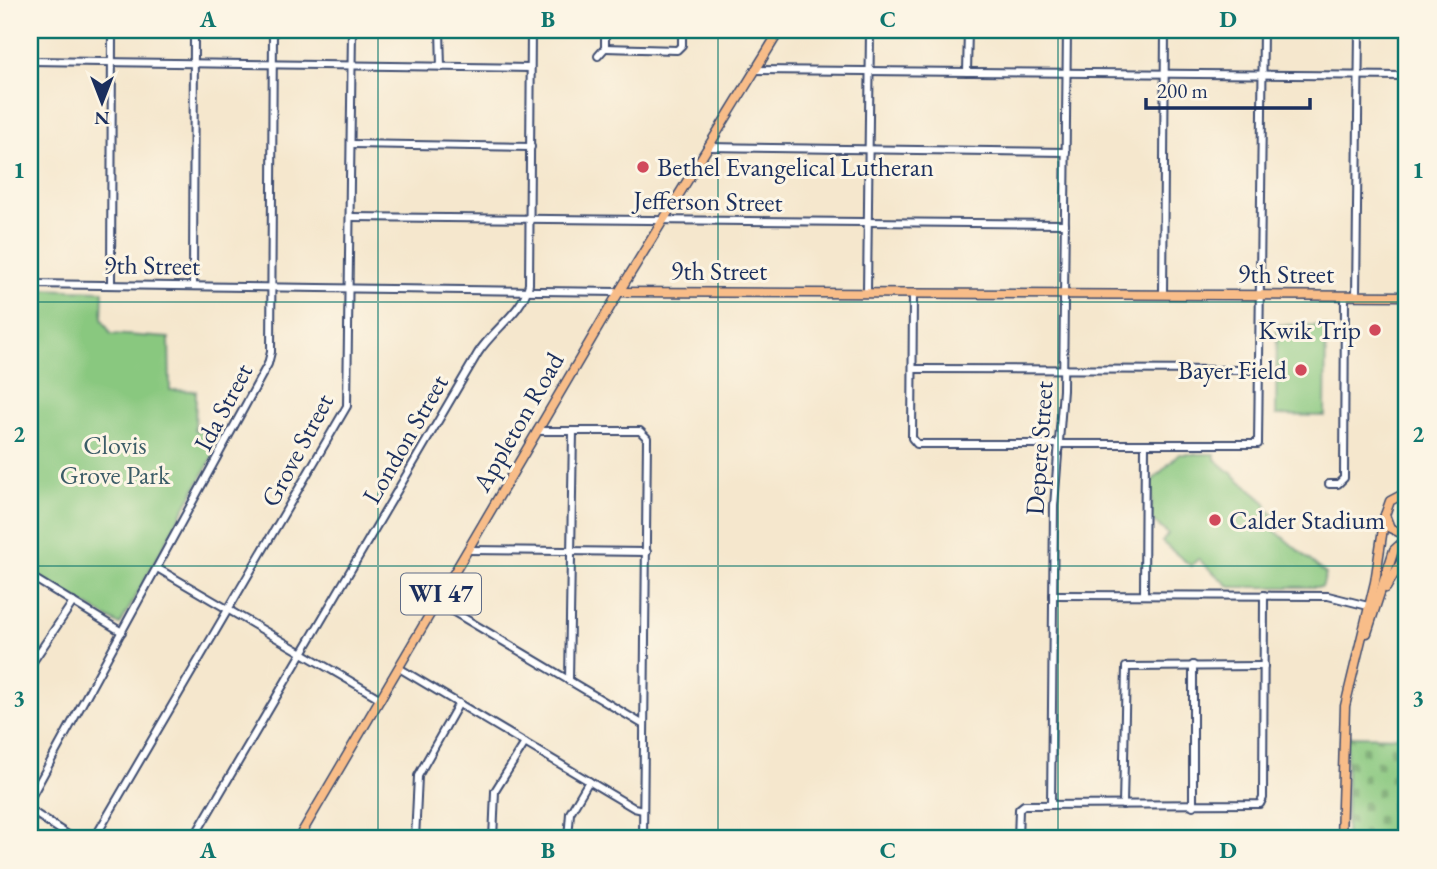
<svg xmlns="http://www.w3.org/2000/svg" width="1437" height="869" font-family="'EB Garamond',serif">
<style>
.cemetery{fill:url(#cemetery-stones);stroke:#527c6e;stroke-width:2}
.green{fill:#89c87f;stroke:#527c6e;stroke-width:2}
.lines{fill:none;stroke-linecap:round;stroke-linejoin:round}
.minor-casing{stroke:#3c4b6f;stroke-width:10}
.major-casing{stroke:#3c4b6f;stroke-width:11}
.minor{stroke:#fff;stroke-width:6}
.major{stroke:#f8bd89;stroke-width:8}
.grid{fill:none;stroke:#0f766e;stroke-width:2;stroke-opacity:0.55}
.poi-dot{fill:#d1495b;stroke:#fcf5e5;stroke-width:2.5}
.labels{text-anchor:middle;stroke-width:6;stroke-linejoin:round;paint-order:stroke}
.shield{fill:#fcf5e5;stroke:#5e6a86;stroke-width:2}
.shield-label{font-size:24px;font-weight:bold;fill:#1b2f5e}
.poi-label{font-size:26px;fill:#1b2f5e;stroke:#fcf5e5;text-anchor:start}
.street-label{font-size:26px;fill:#1b2f5e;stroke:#fcf5e5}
.park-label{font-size:26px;fill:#3c5d68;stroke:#fcf5e5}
.neatline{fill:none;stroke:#0f766e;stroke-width:2.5}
.grid-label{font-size:23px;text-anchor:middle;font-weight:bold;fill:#0f766e}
</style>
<defs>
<pattern id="cemetery-stones" width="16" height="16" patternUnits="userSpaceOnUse" patternTransform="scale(1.75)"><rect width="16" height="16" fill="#89c87f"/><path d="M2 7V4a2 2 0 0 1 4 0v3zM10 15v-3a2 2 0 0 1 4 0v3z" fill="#6fa36b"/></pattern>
</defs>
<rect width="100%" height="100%" fill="#fcf5e5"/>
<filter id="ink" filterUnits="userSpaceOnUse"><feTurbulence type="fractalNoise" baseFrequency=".0143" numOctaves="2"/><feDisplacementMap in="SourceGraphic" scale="14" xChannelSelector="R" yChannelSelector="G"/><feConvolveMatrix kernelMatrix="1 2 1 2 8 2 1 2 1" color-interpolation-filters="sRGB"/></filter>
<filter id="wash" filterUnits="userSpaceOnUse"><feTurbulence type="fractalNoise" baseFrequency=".00686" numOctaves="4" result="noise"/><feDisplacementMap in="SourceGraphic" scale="28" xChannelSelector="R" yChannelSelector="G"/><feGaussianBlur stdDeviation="1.57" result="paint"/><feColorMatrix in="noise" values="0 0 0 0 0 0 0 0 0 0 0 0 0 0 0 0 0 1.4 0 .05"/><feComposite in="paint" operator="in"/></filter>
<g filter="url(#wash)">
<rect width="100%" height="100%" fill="#f5e7cd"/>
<!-- cemetery -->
<polygon class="cemetery" points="1347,736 1407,737 1407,839 1346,839"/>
<!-- green -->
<g class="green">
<polygon points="36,289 103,291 102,319 111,334 169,338 170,390 196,391 195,431 227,431 120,625 30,572 33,294"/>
<polygon points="1277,325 1326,326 1325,416 1276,415"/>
<polygon points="1179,454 1215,454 1215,459 1266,503 1268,510 1280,521 1273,529 1326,574 1322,587 1230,587 1198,559 1191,566 1162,542 1168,534 1151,519 1152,481"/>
</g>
</g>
<g filter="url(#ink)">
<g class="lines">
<!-- minor casing -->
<g class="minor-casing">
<g id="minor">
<polyline points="440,30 441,67"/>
<polyline points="605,48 677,50 682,45 682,30"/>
<polyline points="598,56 605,48 605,30"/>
<polyline points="30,61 530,68"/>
<polyline points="756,70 1407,76"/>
<polyline points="967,72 968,30"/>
<polyline points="351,144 531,147"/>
<polyline points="707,147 1066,152"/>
<polyline points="351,217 1065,224"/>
<polyline points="30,284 619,292"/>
<polyline points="111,285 112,30"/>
<polyline points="193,286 194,30"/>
<polyline points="867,293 870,30"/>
<polyline points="913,294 912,438 917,444 1258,444 1263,30"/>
<polyline points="1163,295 1165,30"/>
<polyline points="1356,296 1359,30"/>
<polyline points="913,369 1259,370"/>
<polyline points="537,431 640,431 647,438 643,839"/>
<polyline points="1329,484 1338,484 1344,478 1345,296"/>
<polyline points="468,550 647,552"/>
<polyline points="157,568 381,699"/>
<polyline points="30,576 122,632"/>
<polyline points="1144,594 1145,444"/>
<polyline points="1053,595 1328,596 1372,607"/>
<polyline points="437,602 644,725"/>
<polyline points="30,666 73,602"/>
<polyline points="399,668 634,808 643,810"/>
<polyline points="569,681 573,431"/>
<polyline points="30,799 268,364 271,352 273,30"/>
<polyline points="1051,805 1054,506 1063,390 1067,30"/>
<polyline points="1123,805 1126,667 1264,666"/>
<polyline points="1193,806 1193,665"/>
<polyline points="30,810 74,839"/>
<polyline points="94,839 347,406 352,30"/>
<path d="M 193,839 L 478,353 C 493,329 523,312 529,284 L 531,30"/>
<polyline points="415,839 418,776 459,703"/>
<polyline points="493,839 495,791 525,743"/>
<polyline points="568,839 570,813 589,781"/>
<polyline points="1018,839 1019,809 1024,805 1260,804 1263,798 1264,595"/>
</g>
</g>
<!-- major casing -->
<g class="major-casing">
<g id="major">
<polyline points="619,292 1407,296"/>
<polyline points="1407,492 1390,501 1385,515 1390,528 1407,536"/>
<polyline points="1386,588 1407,552"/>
<polyline points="1367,633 1394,550 1407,538"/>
<polyline points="298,839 619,292 780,30"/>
<polyline points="1341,839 1345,706 1375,582 1385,515"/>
</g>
</g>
<!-- minor -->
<use href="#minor" class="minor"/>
<!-- major -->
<use href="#major" class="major"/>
</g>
</g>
<!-- grid -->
<path class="grid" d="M 378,30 L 378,839M 718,30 L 718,839M 1058,30 L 1058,839M 30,302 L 1407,302M 30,566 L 1407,566"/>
<!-- markers -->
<g class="poi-dot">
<circle cx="643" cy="167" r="7"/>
<circle cx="1375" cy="330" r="7"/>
<circle cx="1301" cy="370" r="7"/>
<circle cx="1215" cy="520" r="7"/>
</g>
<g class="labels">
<!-- shield labels -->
<rect class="shield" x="401" y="573.5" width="80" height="41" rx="5"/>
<g class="shield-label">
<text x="441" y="602">WI 47</text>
</g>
<!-- poi labels -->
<g class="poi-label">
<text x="657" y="176">Bethel Evangelical Lutheran</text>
<text x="1361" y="339" text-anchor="end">Kwik Trip</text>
<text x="1287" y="379" text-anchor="end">Bayer Field</text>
<text x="1229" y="529">Calder Stadium</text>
</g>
<!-- street labels -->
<g class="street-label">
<text transform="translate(708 201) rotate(1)" y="9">Jefferson Street</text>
<text transform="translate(152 265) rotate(1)" y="9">9th Street</text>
<text x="719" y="280">9th Street</text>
<text x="1286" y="283">9th Street</text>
<text transform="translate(223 407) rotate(-62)" y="9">Ida Street</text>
<text transform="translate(518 422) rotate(-60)" y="9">Appleton Road</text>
<text transform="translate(405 439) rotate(-60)" y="9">London Street</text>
<text transform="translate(1039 448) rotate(-86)" y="9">Depere Street</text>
<text transform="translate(297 450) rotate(-62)" y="9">Grove Street</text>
</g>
<!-- park labels -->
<g class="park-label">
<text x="115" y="454">Clovis<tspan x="115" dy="30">Grove Park</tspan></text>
</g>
</g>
<!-- margin -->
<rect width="1437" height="869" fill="none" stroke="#fcf5e5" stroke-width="77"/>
<!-- north arrow -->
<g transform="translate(102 102) rotate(180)" stroke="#fcf5e5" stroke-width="5" paint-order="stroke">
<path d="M0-5L12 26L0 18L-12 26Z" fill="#1b2f5e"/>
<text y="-10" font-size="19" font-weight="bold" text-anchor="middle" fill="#1b2f5e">N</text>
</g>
<!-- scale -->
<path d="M1146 98v10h164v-10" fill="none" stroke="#1b2f5e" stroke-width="3.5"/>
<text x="1157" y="98" font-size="21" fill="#1b2f5e" stroke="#fcf5e5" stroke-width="5" paint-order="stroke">200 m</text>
<rect x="38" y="38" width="1360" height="792" class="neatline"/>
<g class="grid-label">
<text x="208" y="27">A</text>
<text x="548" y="27">B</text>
<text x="888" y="27">C</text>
<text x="1228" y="27">D</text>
<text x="19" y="178">1</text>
<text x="1418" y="178">1</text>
<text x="19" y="442">2</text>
<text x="1418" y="442">2</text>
<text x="19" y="706">3</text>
<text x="1418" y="706">3</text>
<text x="208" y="858">A</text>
<text x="548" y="858">B</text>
<text x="888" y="858">C</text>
<text x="1228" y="858">D</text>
</g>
</svg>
